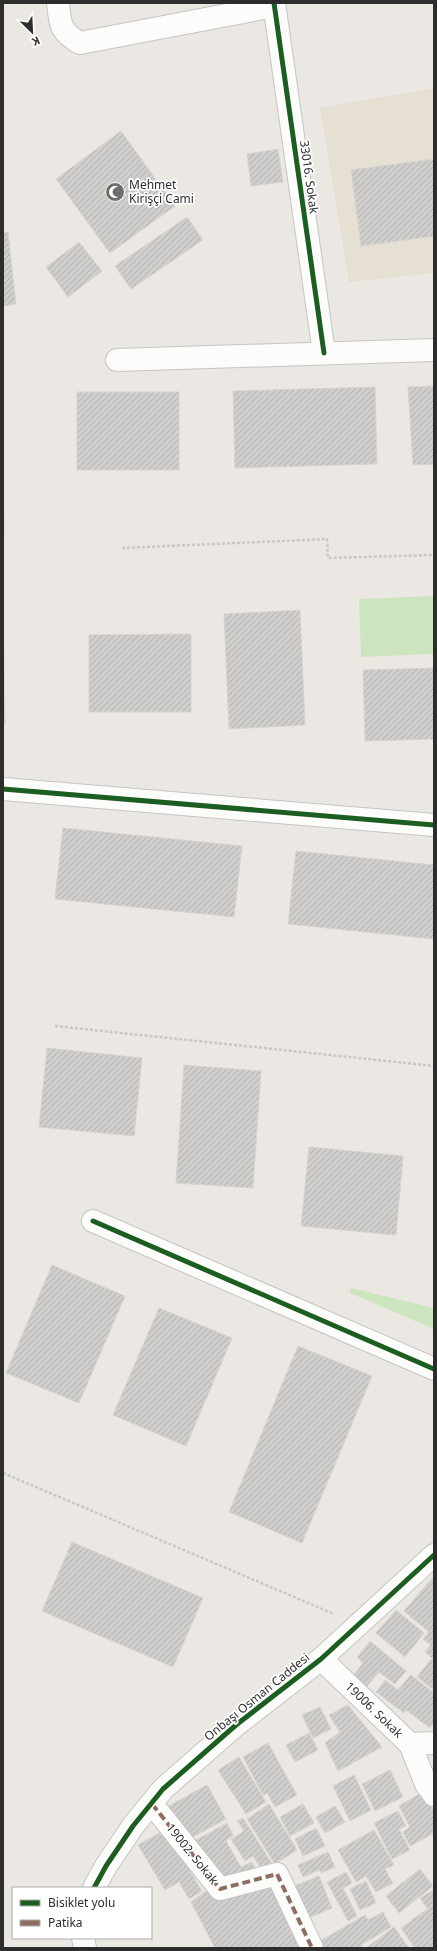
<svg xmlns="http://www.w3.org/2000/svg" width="437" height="1951" font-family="'Noto Sans',sans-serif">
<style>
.education{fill:#e5e0d3}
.grass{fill:#cde5be}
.building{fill:url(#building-hatch);stroke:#d6d4d0}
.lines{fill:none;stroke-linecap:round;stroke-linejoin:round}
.minor-casing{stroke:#c5c4c4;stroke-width:24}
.secondary-casing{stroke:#c5c4c4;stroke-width:24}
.path{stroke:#c8c8c8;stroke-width:2.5;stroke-dasharray:3 2;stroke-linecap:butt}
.minor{stroke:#fcfcfb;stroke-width:22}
.secondary{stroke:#fcfcfb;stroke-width:22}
.quiet{stroke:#8d6e63;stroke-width:4;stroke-dasharray:8 4;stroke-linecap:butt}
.cycleway-casing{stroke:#fff;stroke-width:8}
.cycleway{stroke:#1b5e20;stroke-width:5}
.labels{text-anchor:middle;stroke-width:3.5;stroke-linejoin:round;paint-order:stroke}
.street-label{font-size:12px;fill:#2d2d2d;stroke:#fff}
.poi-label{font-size:12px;fill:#2d2d2d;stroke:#fff;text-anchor:start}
</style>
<defs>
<pattern id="building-hatch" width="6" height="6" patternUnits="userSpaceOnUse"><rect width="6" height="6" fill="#d0cecb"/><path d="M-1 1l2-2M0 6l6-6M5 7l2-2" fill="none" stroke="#b3b1af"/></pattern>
</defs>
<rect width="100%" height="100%" fill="#ebe8e4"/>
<!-- education -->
<polygon class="education" points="434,88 434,273 349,282 320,108"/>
<!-- grass -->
<g class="grass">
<polygon points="434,596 434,654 361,657 359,599"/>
<polygon points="351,1288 434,1308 434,1329 350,1293"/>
</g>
<!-- building -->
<g class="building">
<polygon points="121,131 175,206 110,253 56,179"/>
<polygon points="278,149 283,182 251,186 247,154"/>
<polygon points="434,159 434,236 361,246 351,170"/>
<polygon points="187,217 203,240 131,289 115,266"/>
<polygon points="8,232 16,304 3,306 3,233"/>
<polygon points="79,242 102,271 68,297 46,267"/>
<polygon points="434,386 434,464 413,465 408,387"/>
<polygon points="375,387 377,464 235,468 233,391"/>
<rect x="77" y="392" width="102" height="78"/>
<polygon points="3,468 4,537 3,537"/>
<polygon points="300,610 305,725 229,729 224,614"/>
<polygon points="3,614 5,724 3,724"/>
<polygon points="191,634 191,712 89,712 89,635"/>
<polygon points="434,668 434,739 365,741 363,670"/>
<polygon points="63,828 242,846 234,917 55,899"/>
<polygon points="296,851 434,865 434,939 288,924"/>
<polygon points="47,1048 142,1058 134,1136 39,1127"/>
<polygon points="184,1065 261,1071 253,1188 176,1183"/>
<polygon points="309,1147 403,1156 396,1235 301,1226"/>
<polygon points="52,1265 125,1296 79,1403 6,1373"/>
<polygon points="159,1308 232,1338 186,1446 113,1415"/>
<polygon points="298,1346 372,1376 302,1543 229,1512"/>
<polygon points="72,1542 203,1598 173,1667 42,1611"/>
<polygon points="434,1576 434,1660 425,1652 431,1645 423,1639 429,1632 404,1611"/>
<polygon points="396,1610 424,1633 405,1657 376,1633"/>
<polygon points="370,1641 406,1671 395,1684 379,1672 366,1687 353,1676 363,1663 357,1657"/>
<polygon points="431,1659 434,1661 434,1690 417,1677"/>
<polygon points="411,1675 434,1693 434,1722 430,1728 406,1710 404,1713 376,1692 385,1680 398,1690"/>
<polygon points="348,1705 382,1747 338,1771 325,1743 340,1732 329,1715"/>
<polygon points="320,1707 331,1729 313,1738 302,1715"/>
<polygon points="309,1733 318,1750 295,1762 286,1745"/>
<polygon points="268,1743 297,1795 275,1807 267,1793 263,1795 243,1757"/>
<polygon points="239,1757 266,1802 246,1814 218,1770"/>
<polygon points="390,1770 403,1797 375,1811 362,1784"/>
<polygon points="354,1775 371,1810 350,1821 333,1786"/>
<polygon points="207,1785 226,1819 185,1841 167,1807"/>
<polygon points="423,1792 434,1812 434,1833 410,1846 403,1832 410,1827 399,1806"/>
<polygon points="269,1804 297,1850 275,1864 247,1819"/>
<polygon points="303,1804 314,1823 290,1836 280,1817"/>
<polygon points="335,1806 345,1822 325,1833 316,1817"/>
<polygon points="398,1811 406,1826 399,1829 410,1850 392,1859 374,1823"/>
<polygon points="243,1818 275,1868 265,1874 253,1856 245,1861 231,1839 244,1831 237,1821"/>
<polygon points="227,1823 233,1835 226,1841 241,1867 252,1862 258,1874 221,1884 191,1843"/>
<polygon points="316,1828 325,1846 303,1856 295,1839"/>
<polygon points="165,1830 202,1891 189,1899 179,1882 165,1890 138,1845"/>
<polygon points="374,1830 394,1865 385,1869 393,1883 376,1892 366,1876 356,1882 338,1850"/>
<polygon points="328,1852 335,1867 321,1873 319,1870 303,1877 298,1865"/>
<polygon points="420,1869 433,1886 399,1913 386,1896"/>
<polygon points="346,1872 352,1883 343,1888 357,1916 348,1921 327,1882"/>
<polygon points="319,1876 332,1908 304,1920 287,1889"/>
<polygon points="366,1881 376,1903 360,1910 350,1889"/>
<polygon points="275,1882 306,1948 215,1948 191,1902 211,1887"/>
<polygon points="433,1890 434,1904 427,1908 420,1898"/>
<polygon points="434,1904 434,1946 431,1948 415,1948 401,1928"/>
<polygon points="383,1912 391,1927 361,1945 362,1948 317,1948 315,1944 365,1915 368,1920"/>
<polygon points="394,1927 409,1948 366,1948"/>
</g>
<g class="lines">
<!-- minor casing -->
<g class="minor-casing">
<g id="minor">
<path d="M 58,3 C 60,24 60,32 80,43 L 274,6"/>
<polyline points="274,3 324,353"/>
<polyline points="117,360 434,350"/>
<polyline points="3,789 434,825"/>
<polyline points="93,1221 434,1369"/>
<polyline points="321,1659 410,1744 426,1784 434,1795"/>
<polyline points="410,1744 434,1743"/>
<polyline points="152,1804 220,1889 277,1874 312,1948"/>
<polyline points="94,1888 106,1866 133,1826 163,1789 236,1725 321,1659 434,1555"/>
</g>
</g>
<!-- secondary casing -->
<g class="secondary-casing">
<polyline id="secondary" points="83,1938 85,1948"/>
</g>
<!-- path -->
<g class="path">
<polyline points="122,548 327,539 328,558 434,555"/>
<polyline points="55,1026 434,1066"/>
<polyline points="3,1473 334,1614"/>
</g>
<!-- minor -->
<use href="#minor" class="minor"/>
<!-- secondary -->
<use href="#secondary" class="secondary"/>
<!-- quiet -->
<polyline class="quiet" points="152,1804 220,1889 277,1874 312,1948"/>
<!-- cycleway casing -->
<g class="cycleway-casing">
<g id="cycleway">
<polyline points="274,3 324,353"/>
<polyline points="3,789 434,825"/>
<polyline points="93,1221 434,1369"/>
<polyline points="94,1888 106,1866 133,1826 163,1789 236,1725 321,1659 434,1555"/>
</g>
</g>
<!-- cycleway -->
<use href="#cycleway" class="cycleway"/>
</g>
<!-- icons -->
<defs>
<g id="mosque-disc" transform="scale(1)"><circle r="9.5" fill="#706e6d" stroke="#fff"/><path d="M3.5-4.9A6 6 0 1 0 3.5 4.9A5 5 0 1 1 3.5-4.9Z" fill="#fff"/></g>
</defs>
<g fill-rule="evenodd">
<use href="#mosque-disc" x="115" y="192"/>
</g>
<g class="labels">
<!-- street labels -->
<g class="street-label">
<text transform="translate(309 177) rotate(82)" y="4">33016. Sokak</text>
<text transform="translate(257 1697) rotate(-39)" y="4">Onbaşı Osman Caddesi</text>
<text transform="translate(374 1710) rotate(44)" y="4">19006. Sokak</text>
<text transform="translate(192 1854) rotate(51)" y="4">19002. Sokak</text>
</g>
<!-- poi labels -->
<g class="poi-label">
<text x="129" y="189">Mehmet<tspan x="129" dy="14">Kirişçi Cami</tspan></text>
</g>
</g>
<!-- border -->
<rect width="437" height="1951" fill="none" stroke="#2d2d2d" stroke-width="8"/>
<!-- legend -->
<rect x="12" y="1887" width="140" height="52" fill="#ffffff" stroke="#ababab"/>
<rect x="20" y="1900" width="20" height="6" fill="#1b5e20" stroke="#ababab"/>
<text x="48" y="1907" font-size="12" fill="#2d2d2d">Bisiklet yolu</text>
<rect x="20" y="1920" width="20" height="6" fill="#8d6e63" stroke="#ababab"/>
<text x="48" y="1927" font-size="12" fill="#2d2d2d">Patika</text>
<!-- north arrow -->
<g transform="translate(32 32) rotate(156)" stroke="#ffffff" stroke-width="3" paint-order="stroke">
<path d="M0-3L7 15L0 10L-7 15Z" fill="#2d2d2d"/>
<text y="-6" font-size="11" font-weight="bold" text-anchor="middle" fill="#2d2d2d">K</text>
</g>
</svg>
